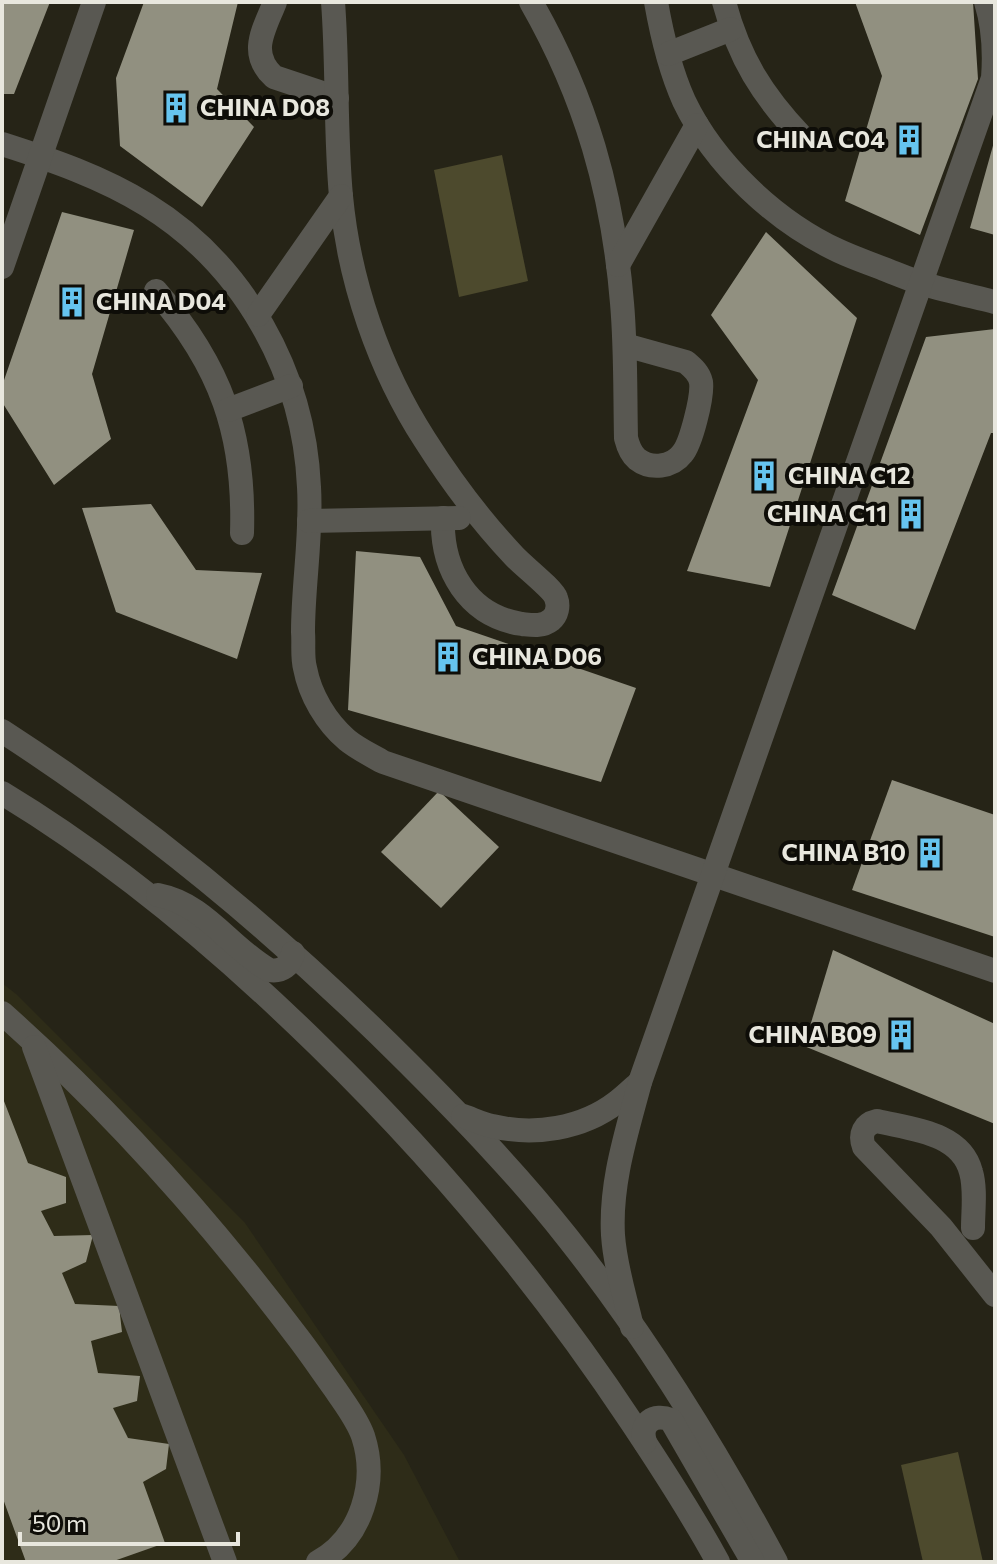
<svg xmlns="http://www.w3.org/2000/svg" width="997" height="1564" font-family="Commissioner,sans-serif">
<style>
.built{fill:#2e2c18}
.green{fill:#4d4a2d}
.building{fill:#919080}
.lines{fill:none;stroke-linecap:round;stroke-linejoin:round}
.minor{stroke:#595852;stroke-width:24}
.labels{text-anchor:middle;stroke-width:8;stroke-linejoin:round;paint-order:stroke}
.poi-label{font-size:24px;font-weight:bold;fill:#e8e7de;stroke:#0e0d08;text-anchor:start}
</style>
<rect width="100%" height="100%" fill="#262417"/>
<!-- built -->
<polygon class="built" points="2,983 16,994 245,1223 404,1455 460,1562 2,1562"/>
<!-- green -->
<g class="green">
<polygon points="502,155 528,281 459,297 434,170"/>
<polygon points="958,1452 983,1562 923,1562 901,1465"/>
</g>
<!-- building -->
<g class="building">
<polygon points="2,2 50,2 14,94 2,94"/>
<polygon points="144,2 238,2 217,89 254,127 202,207 120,146 116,78"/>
<polygon points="855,2 973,2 978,79 920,235 845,201 882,76"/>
<polygon points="994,142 995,142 995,235 970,228"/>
<polygon points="62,212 134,230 92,374 111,439 54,485 2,402 2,386"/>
<polygon points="766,232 857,318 770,587 687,571 758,380 711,315"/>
<polygon points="995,329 995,433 991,433 915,630 832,595 926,337"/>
<polygon points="151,504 196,570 262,573 237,659 116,612 82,508"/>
<polygon points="356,551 420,557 456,626 636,688 601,782 348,710"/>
<polygon points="892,780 995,815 995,937 852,890"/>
<polygon points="439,791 499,847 441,908 381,852"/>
<polygon points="833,950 995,1024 995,1124 804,1046"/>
<polygon points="2,1096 28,1163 66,1177 66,1203 41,1211 54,1236 93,1235 86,1262 62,1273 75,1304 119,1306 122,1332 91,1341 98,1373 140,1376 137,1401 113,1408 128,1438 169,1444 166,1469 143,1482 165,1543 111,1562 26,1562 2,1496"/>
</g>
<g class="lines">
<!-- minor -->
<g class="minor">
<path d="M 275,2 C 264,30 248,53 274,77 L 337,98"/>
<path d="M 333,2 C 338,66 335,132 341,196 C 349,281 379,369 425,440 C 451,481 481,521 514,556 C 522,565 553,589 556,598 C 559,606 557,615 551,620 C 542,627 532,625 522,624 C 468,616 441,569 443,518"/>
<path d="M 531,2 C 586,98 613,193 622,303 C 626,348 625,393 626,438 C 628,446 631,454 637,459 C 651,470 672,467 682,454 C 691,444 703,396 701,382 C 699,373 693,368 686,362 L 625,345"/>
<path d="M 656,2 C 662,36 670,70 684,101 C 714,164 776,222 839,251 C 854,258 869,263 884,269 C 897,274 911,280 924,284 C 947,291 971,296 995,302"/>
<path d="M 724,2 C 739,58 762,95 802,137"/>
<polyline points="668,54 731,29"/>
<path d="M 2,144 C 52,160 102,177 147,205 C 244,265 304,373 309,487 C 312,535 303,584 303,632 C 304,644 302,657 305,668 C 310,695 326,722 347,740 C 358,749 371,755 383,762 L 995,971"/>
<polyline points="618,265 697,125"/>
<polyline points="2,267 94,2"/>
<path d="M 156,291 C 221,366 245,434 242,533"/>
<polyline points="258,315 341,196"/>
<polyline points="228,410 291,386"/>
<polyline points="309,521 459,518"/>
<path d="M 2,731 C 149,826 284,939 408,1063 C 464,1119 518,1175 567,1237 C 647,1338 715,1448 776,1562"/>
<path d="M 2,793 C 118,863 222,951 319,1046 C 438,1162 540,1284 632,1423 C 662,1468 692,1514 718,1562"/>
<path d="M 158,895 C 205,904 229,947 269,970 C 282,972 290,966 293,953"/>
<path d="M 2,1013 C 110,1109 209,1220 296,1335 C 310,1353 322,1371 335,1389 C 345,1404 357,1419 363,1436 C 378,1482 362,1538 318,1562"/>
<polyline points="34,1047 225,1562"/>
<path d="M 463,1116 C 472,1119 482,1124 492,1126 C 534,1136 582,1129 617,1102 C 625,1096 633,1088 640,1082"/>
<path d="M 973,1228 C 973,1210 976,1189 971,1172 C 961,1132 910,1129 877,1121 C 864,1124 859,1134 864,1147 L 941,1227 L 995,1295"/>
<path d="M 632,1327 C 625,1296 615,1266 613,1235 C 610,1182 627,1132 640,1082 L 993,78 C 995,52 994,28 986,2"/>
<path d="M 645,1442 C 639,1423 654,1413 671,1420 L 753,1562"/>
</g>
</g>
<!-- icons -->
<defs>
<g id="building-bare" transform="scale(2.4)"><path d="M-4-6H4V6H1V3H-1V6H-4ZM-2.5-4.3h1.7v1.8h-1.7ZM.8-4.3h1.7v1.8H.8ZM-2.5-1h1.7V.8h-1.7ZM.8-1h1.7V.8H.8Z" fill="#66c4ef" stroke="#0e0d08" stroke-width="2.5" paint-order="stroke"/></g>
</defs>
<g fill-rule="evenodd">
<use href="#building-bare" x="176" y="108"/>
<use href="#building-bare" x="909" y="140"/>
<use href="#building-bare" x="72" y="302"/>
<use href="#building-bare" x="764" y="476"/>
<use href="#building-bare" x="911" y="514"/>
<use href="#building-bare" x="448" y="657"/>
<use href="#building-bare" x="930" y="853"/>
<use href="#building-bare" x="901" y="1035"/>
</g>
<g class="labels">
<!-- poi labels -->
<g class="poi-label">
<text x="200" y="116">CHINA D08</text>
<text x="885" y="148" text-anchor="end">CHINA C04</text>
<text x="96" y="310">CHINA D04</text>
<text x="788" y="484">CHINA C12</text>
<text x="887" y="522" text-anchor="end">CHINA C11</text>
<text x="472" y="665">CHINA D06</text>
<text x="906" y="861" text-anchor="end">CHINA B10</text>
<text x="877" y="1043" text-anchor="end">CHINA B09</text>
</g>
</g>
<!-- border -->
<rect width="997" height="1564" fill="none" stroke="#e8e7de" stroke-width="8"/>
<!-- scale -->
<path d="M20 1532v12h218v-12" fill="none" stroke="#e8e7de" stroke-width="4"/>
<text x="32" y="1532" font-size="24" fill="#e8e7de" stroke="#0e0d08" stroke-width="6" paint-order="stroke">50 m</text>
</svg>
